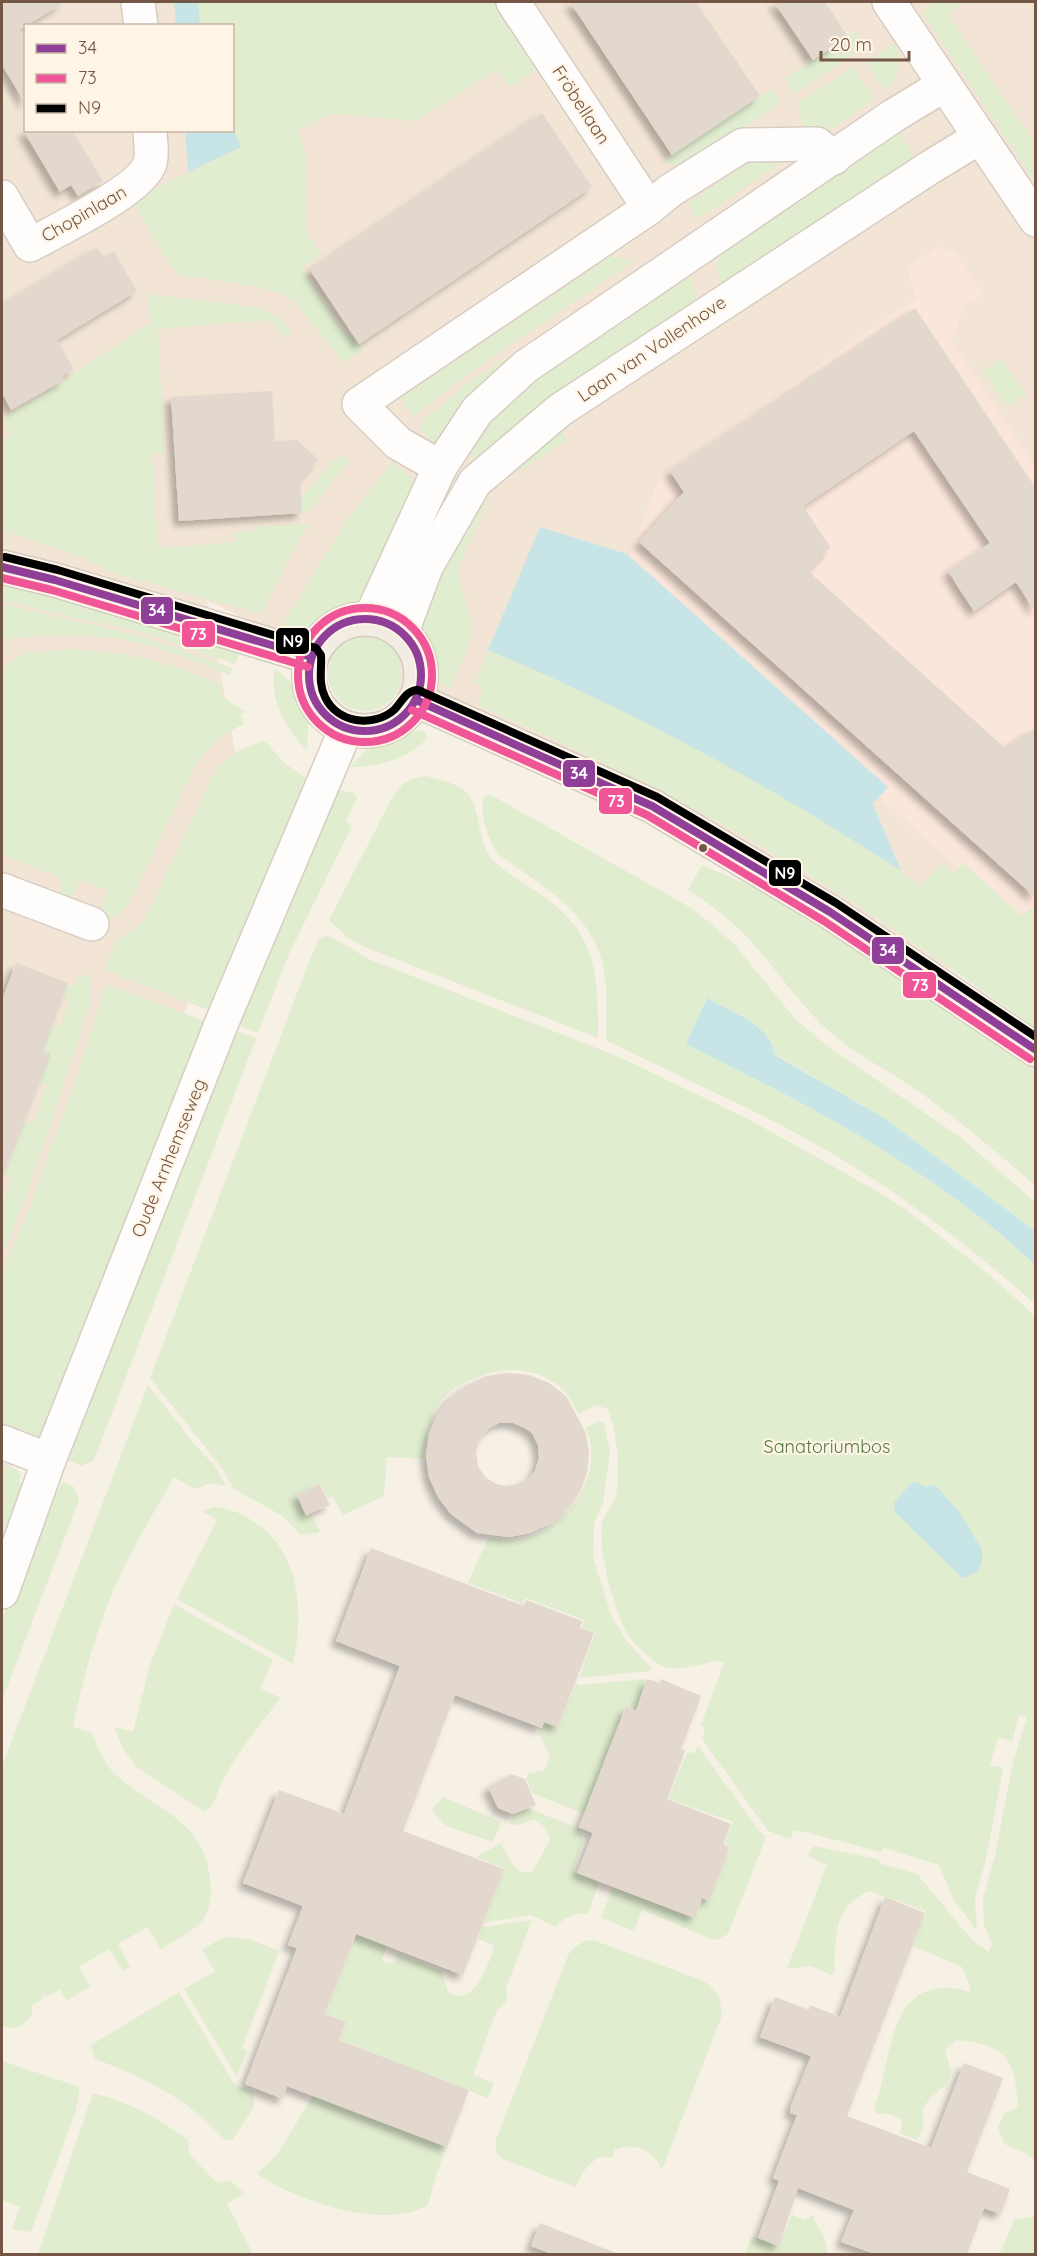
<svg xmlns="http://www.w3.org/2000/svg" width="1037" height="2256" font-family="Quicksand,sans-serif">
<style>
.residential{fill:#f2e5d5;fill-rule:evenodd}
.commercial{fill:#fae6da}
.green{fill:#e1edcf}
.water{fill:#c7e5e6}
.building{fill:#e3d8cd;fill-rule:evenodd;filter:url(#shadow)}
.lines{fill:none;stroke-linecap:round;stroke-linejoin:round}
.minor-casing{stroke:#d7cdc3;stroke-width:36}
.major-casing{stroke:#d5cbc3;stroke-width:36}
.minor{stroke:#fefdfb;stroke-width:33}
.major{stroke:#f2ece2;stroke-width:33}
.bus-1-casing{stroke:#fff5e6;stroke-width:12}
.bus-2-casing{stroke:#fff5e6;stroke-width:12}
.bus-3-casing{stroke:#fff5e6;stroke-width:12}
.bus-1{stroke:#8f3f98;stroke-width:8}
.bus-2{stroke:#ef5597;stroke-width:8}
.bus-3{stroke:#000;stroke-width:8}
.bus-dot{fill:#745646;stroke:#fff5e6;stroke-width:2}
.labels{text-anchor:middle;stroke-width:4.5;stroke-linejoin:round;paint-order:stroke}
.street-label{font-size:18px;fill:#745646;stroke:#fff5e6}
.park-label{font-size:18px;fill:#507b3d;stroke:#fff5e6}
.line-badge{stroke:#fff5e6;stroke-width:2}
.badge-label{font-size:16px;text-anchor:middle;font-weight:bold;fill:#fff}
</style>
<defs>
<filter id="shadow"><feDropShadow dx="-5.5" dy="5.5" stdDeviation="3" flood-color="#0004"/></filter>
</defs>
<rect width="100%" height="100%" fill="#f6f0e5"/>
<!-- residential -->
<path class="residential" d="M 2,2 L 1035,2 L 1035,1011 L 207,600 L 251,837 L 2,1493 ZM 26,26 L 232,26 L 232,130 L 26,130 Z"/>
<!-- commercial -->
<polygon class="commercial" points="939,247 955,252 983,294 964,306 952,342 1035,466 1035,935 1034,937 625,567 660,476 916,298 908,267"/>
<!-- green -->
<g class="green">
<polygon points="198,2 494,2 537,67 537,69 510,87 497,69 416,121 332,114 297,131 305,154 305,222 309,237 321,255 302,268 347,337 352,333 363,349 344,363 294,301 282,294 260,287 179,275 172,268 135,205 135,201 147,193 241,147 233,128 232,26 200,25"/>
<polygon points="937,2 965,2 949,12 949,16 1035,144 1035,182 922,12"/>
<polygon points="857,31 859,51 794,94 784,79"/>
<path d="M 895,43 C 901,62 899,77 885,91 L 866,62 Z"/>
<polygon points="853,67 875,99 831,129 825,131 803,128 798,103"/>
<polygon points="771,89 781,103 682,170 663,161"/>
<polygon points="894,127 919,164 723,296 716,261 720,260 718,245"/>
<polygon points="763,153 790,157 698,219 688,204"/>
<polygon points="611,256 633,262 466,375 414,417 401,398"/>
<polygon points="650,263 437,445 420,428 427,417 464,386"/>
<polygon points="690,267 698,308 481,461 463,454 507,397"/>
<polygon points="148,294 255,307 280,317 292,334 287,338 268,320 158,329 164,453 152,454 158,548 235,542 235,532 254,531 255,527 310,523 293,550 261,614 110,572 89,560 2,530 2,441 11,435 2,420 151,323"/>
<polygon points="1001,359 1026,394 1007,407 983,371"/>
<polygon points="558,425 567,440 514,475 503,470"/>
<polygon points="346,456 347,463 310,511 302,513 301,499 335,458"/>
<polygon points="393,461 416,483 358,606 308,627 285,627 283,625 346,521"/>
<path d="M 484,493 L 489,498 L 460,563 L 459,578 L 471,622 L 471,635 L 467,649 L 452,686 L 447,688 C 428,673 419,641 417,618 Z"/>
<polygon points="2,585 91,606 239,653 235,664 135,630 48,612 2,600"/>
<path d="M 2,604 L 144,637 L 232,668 L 230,675 L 226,674 C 190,659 151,643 112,638 C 75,633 38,636 2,640 Z"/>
<circle cx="365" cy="674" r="37"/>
<path d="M 72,649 C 125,652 176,661 223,687 L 221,692 L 222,696 L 245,712 L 241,715 L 244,724 C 222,733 209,748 195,766 L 129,903 L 118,916 L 105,918 L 99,915 L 108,891 L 80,880 C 73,896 74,899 56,899 L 62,883 L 59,877 L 2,855 L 2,669 L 23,653 Z"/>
<path d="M 488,650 C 592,694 693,745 791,802 C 835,827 882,853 920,887 L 942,864 L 954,874 L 963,863 L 1021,915 L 1035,906 L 1035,1028 C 967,979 897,930 825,885 C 714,815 597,757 477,705 L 484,688 L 475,683 Z"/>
<path d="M 275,669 L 290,681 L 307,715 L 313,720 L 308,726 L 307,750 C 287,732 268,696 275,669 Z"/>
<path d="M 424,730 L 427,738 C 410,758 375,768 350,767 L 366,750 L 366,742 Z"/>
<polygon points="263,741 266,742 283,762 309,780 211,1011 104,970 117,939 133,931 145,919 216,769 240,750"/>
<path d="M 426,776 C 437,779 451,782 461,788 C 482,801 475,836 491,858 C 502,871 528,885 543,896 C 598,935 598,976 598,1038 L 362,946 L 347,937 L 329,920 L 391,800 C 402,783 406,779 426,776 Z"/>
<polygon points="328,788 354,793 357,799 345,821 352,826 288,956 258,1033 237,1025"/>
<path d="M 485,795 L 491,795 L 686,905 L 708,921 L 735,945 L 796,1020 L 830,1048 L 960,1137 L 1035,1202 L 1035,1231 L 884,1118 L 775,1054 C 770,1024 731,1010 707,999 L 686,1044 C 810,1105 935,1170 1035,1265 L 1035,1304 C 963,1240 887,1183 803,1137 C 739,1102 671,1073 606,1040 C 606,1017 608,993 604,971 C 596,915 540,884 499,855 C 489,843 477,809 485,795 Z"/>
<path d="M 702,865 L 785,900 L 991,1037 L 1035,1072 L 1035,1185 C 998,1153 961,1122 921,1093 C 891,1072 858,1056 830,1032 C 798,1004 777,969 749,939 C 731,920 710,904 688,890 Z"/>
<path d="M 324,936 C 335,936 358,954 371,960 L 617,1056 L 750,1120 L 870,1187 L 905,1209 L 991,1276 L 1036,1317 L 1035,2160 L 1025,2153 L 1004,2144 L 998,2127 L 1004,2113 L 1012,2111 L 1018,2105 C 1015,2058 1005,2044 956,2040 L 945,2050 L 951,2073 L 947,2084 L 929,2099 L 923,2109 L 923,2129 L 917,2140 L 899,2133 L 902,2128 L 901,2119 L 891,2114 L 877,2114 L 874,2108 C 891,2071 885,1996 938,1988 C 950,1987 958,1988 969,1992 L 971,1989 L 962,1967 L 913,1946 L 926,1911 L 869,1891 C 832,1908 836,1937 834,1972 L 832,1975 L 811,1966 L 787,1969 L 827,1865 L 807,1856 L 814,1846 L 877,1859 L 882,1864 L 917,1874 L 972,1940 L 989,1952 L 992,1944 L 984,1925 L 983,1899 L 995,1856 L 1013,1762 L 1027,1717 L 1019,1715 L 1012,1741 L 998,1737 L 990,1765 L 1003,1768 L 986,1859 L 975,1898 L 977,1931 L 954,1900 L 939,1865 L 884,1848 L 881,1852 L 801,1831 L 794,1830 L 791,1839 L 768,1831 L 702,1739 L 705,1728 L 701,1725 L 724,1663 L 719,1660 C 702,1664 682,1671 665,1667 C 657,1665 635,1645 630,1638 C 616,1618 597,1548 602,1524 C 604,1513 614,1505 616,1495 C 621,1470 617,1432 608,1409 L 596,1405 L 579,1414 C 575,1408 571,1400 567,1394 C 545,1368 507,1365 478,1377 C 466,1381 452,1388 443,1398 C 430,1412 427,1441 423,1459 L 387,1457 L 384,1496 L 343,1515 L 332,1496 L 328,1498 L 321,1484 L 296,1495 L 306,1517 L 312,1514 L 320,1532 L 300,1535 L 292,1525 L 281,1515 L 234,1489 L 222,1468 L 150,1378 L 309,962 L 319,939 Z"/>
<polygon points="80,974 93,978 89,988 90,1003 30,1187 2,1254 2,1206 12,1179 4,1176 24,1122 32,1125 47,1085 40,1081 42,1051 52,1024 60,1026 70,999 63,997 68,984 75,986"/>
<polygon points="106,984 207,1022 43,1438 36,1441 2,1426 2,1271 28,1212 74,1084"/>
<polygon points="235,1031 256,1038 94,1460 82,1466 61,1457"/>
<path d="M 148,1385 L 195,1445 L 215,1466 L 226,1486 L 210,1483 L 195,1489 L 174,1477 C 153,1514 130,1551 113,1591 C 95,1634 82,1681 73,1727 L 92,1733 C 97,1746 103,1762 114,1773 C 151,1808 203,1818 210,1877 C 215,1924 196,1927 161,1949 L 147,1927 L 118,1944 L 130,1967 L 123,1971 L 109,1949 L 79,1967 L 90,1986 L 67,2001 L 60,1989 L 47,1997 L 45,1995 L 42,1996 L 43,1999 L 32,2005 L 32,2014 C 22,2027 18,2031 2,2026 L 2,1766 Z"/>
<path d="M 599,1421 L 604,1423 L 610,1452 L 603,1503 L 594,1524 L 593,1557 L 612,1618 L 626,1640 L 651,1668 L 650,1671 L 580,1678 L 595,1633 L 582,1629 L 584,1620 L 526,1598 L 522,1603 L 468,1583 L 488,1538 C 494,1538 501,1540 507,1540 C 562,1540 607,1480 586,1428 Z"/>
<polygon points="2,1464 18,1470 21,1475 19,1482 27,1485 2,1554"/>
<polygon points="62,1482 74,1487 79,1500 2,1700 2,1619 47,1492 56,1495"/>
<path d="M 214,1507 C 228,1508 241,1513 253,1521 C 301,1551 304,1614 293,1664 L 177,1599 L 217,1520 L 202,1511 Z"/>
<path d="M 174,1604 L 273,1660 L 260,1688 L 280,1698 C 261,1725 238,1750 223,1780 C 217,1790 215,1806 205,1812 L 138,1768 L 123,1749 L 114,1727 L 133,1732 L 150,1665 Z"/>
<polygon points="648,1679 636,1710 626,1706 600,1772 597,1819 532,1793 526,1779 528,1774 545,1770 550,1755 538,1732 540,1728 542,1728 544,1723 558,1727 576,1685"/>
<polygon points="698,1746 760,1832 766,1837 728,1934 717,1940 711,1939 642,1910 634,1931 601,1918 613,1887 695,1919 702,1899 710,1901 731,1846 725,1844 733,1822 669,1799 688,1751 694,1754"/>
<polygon points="443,1797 501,1822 493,1842 446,1826 432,1810"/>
<path d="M 528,1808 L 580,1829 L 583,1841 L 573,1871 L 599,1882 L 588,1914 C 575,1912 564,1917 556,1927 L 531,1915 L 484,1923 L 504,1868 L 476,1857 L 501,1843 C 508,1857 514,1876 532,1872 L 550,1840 L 547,1830 L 534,1819 L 519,1825 L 510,1824 L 514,1814 Z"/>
<path d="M 532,1920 L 506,1988 L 507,2001 L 496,2012 L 473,2075 L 494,2083 L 488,2098 L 340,2040 L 346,2022 L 326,2014 L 358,1930 L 387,1944 L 382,1959 L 384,1962 L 394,1964 L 398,1954 L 442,1971 L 448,1992 C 474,2009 487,1966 494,1949 L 493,1945 L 478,1939 L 482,1927 Z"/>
<polygon points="224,1937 248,1939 279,1951 242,2048 247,2051 237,2077 184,1989 215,1971 202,1950"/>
<path d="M 593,1940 L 704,1981 C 718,1991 723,2002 721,2018 L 662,2170 C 653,2149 635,2142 614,2150 L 613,2156 L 609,2158 L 601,2156 C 588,2164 581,2172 576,2187 L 502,2159 L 497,2153 L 495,2142 L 570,1951 L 584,1941 Z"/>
<path d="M 179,1992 L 234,2084 L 254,2092 L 254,2107 L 232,2140 L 225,2140 C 188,2099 146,2078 95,2059 L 91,2045 Z"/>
<polygon points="2,2061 80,2087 76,2110 31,2232 12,2229 20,2207 2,2200"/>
<path d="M 93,2093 C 131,2103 156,2117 188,2140 L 189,2154 L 216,2182 L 231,2181 L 244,2193 L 227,2204 L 253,2254 L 38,2254 Z"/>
<path d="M 313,2096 L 446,2147 L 435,2179 L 428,2205 C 383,2231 297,2201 257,2174 L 276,2156 Z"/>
<polygon points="814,2214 814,2221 824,2236 828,2254 745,2254 752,2236 779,2246 792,2215 805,2220"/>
<polygon points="1035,2217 1035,2254 999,2254 1015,2219"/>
</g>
<!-- water -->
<g class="water">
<polygon points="174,2 198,2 200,25 176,25"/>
<polygon points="233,128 241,147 188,172 185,131 232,130"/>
<path d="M 540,527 L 627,554 L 888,787 L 873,804 L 901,871 C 770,785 633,711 488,650 Z"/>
<path d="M 707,998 C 732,1013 769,1022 775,1055 L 884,1118 L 1035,1231 L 1035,1265 C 935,1170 809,1105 686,1044 Z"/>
<polygon points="915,1482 926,1487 935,1485 960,1513 982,1550 982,1562 977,1572 964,1578 961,1577 895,1512 894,1503 910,1484"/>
</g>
<!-- building -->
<g class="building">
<polygon points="2,2 65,2 19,30 26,41 26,105 2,65"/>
<polygon points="570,2 696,2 760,96 672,155"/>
<polygon points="774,2 825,2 848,37 813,60"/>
<polygon points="542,113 592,187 359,344 310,270"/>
<polygon points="23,130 72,130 103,181 78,196 71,185 60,192"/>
<polygon points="97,247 104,258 114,252 137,291 57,340 74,369 62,376 64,380 11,410 2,393 2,305"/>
<polygon points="915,308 1035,487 1035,611 1016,582 974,611 962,593 948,571 990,543 914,431 803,506 830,547 808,571 1005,748 1035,728 1035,897 639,542 684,492 670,471"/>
<polygon points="272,391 275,441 297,440 318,459 300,479 302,513 179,521 171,397"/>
<polygon points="16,963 68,983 43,1051 51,1054 3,1176 2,1176 2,1000"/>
<path d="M 508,1373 L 529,1375 L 549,1383 L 566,1396 L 585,1431 L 589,1452 L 587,1473 L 579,1493 L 566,1511 L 550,1524 L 530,1533 L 509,1537 L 477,1533 L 451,1514 L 438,1497 L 429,1477 L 426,1456 L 429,1434 L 437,1415 L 450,1398 L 467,1385 L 487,1376 ZM 499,1423 L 513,1423 L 525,1428 L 532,1433 L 538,1445 L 539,1458 L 535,1471 L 529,1478 L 518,1484 L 505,1486 L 496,1484 L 485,1477 L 478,1466 L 476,1453 L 479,1440 L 488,1429 Z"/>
<polygon points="320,1484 330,1505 306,1515 297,1495"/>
<polygon points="371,1548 524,1606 526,1600 582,1621 580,1628 594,1633 558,1727 544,1722 542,1728 455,1695 403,1831 504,1869 463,1975 356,1934 325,2014 346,2022 339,2040 469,2090 447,2147 287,2086 283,2099 245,2084 297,1948 288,1945 303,1906 243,1883 279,1790 344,1814 400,1666 336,1641"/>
<polygon points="647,1679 660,1683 661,1679 701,1696 681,1749 685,1751 667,1799 731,1824 723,1844 730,1847 710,1900 702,1898 695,1918 577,1873 593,1833 579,1827 626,1706 636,1711"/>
<polygon points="511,1774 525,1779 536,1805 513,1814 498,1808 488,1787"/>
<polygon points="885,1897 925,1913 847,2116 931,2148 964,2063 1003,2078 967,2172 1010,2189 1001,2214 984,2208 967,2254 875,2254 841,2242 854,2210 798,2188 779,2246 758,2238 779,2181 773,2178 797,2115 790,2113 791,2106 811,2056 760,2037 775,1997 809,2010 810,2005 840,2017"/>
<polygon points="540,2223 616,2253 616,2254 552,2254 531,2246"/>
</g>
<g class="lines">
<!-- minor casing -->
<g class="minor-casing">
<g id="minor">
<polyline points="138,2 141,26"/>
<polyline points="513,2 649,208"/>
<polyline points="889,2 1036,220"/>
<path d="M 2,197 L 30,245 C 57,230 142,190 150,163 C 153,154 150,140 150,130"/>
<polyline points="440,467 398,443 359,404 649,208 671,190 743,145 817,144 834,158"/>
<polyline points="370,619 440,467 477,411 525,367 893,116 944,85"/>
<polyline points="402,632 426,567 475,482 560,410 929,168 980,137"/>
<polyline points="2,890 92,924"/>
<polyline points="2,1442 49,1460"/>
<polyline points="2,1592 49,1460 222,1022 346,729"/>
</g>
</g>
<!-- major casing -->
<g class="major-casing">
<g id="major">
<polyline points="2,567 55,580 311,657"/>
<circle cx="365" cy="675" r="56"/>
<polyline points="416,700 652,806 830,912 1036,1050"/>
</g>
</g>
<!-- minor -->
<use href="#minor" class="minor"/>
<!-- major -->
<use href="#major" class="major"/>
<!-- bus-1 casing -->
<g class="bus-1-casing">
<g id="bus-1">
<polyline points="2,567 55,580 311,657"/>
<circle cx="365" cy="675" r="56"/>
<polyline points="416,700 652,806 830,912 1036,1050"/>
</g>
</g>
<!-- bus-2 casing -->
<g class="bus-2-casing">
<g id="bus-2">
<polyline points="2,578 52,590 308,667"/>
<circle cx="365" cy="675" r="67"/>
<polyline points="412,710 647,815 824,921 1030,1059"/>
</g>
</g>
<!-- bus-3 casing -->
<g class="bus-3-casing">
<path id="bus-3" d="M 5,557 L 58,570 L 316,648 L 321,655 C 322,669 318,683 325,697 C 337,723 373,728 394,710 C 402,702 406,690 418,690 L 657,797 L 836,903 L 1036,1037"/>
</g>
<!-- bus-1 -->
<use href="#bus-1" class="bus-1"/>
<!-- bus-2 -->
<use href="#bus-2" class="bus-2"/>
<!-- bus-3 -->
<use href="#bus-3" class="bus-3"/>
</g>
<!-- markers -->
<circle class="bus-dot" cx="703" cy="848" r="5"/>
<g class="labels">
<!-- street labels -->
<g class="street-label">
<text transform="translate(581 105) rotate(57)" y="6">Fröbellaan</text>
<text transform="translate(84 214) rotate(-30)" y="6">Chopinlaan</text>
<text transform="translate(652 349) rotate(-34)" y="6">Laan van Vollenhove</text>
<text transform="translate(169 1158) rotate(-68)" y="6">Oude Arnhemseweg</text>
</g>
<!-- park labels -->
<g class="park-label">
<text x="827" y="1453">Sanatoriumbos</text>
</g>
</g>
<g class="line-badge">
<rect x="140" y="596" width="34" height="29" rx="6" fill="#8f3f98"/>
<rect x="181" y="620" width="35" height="28" rx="6" fill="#ef5597"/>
<rect x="275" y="627" width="35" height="28" rx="6" fill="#000"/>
<rect x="562" y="759" width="34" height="29" rx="6" fill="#8f3f98"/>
<rect x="598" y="787" width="35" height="28" rx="6" fill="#ef5597"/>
<rect x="768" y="859" width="34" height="28" rx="6" fill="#000"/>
<rect x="871" y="936" width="34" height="29" rx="6" fill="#8f3f98"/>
<rect x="902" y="971" width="35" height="28" rx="6" fill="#ef5597"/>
</g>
<g class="badge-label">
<text x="157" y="616">34</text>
<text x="198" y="640">73</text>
<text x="293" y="647">N9</text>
<text x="579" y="779">34</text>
<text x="616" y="807">73</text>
<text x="785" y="879">N9</text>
<text x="888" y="956">34</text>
<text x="920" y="991">73</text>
</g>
<!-- border -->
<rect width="1037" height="2256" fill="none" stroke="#745646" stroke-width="6"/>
<!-- legend -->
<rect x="24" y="24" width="210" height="108" fill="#fff5e6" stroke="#c7b5a6" stroke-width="1.5"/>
<rect x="36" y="44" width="30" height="9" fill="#8f3f98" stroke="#c7b5a6" stroke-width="1.5"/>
<text x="78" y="54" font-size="18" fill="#745646">34</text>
<rect x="36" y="74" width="30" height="9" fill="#ef5597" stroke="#c7b5a6" stroke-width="1.5"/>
<text x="78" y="84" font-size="18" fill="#745646">73</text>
<rect x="36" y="104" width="30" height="9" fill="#000000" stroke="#c7b5a6" stroke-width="1.5"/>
<text x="78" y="114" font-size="18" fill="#745646">N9</text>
<!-- scale -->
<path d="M821 51v9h88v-9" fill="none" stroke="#745646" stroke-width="3"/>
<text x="830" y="51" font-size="18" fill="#745646" stroke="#fff5e6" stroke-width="4.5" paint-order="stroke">20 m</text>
</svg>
